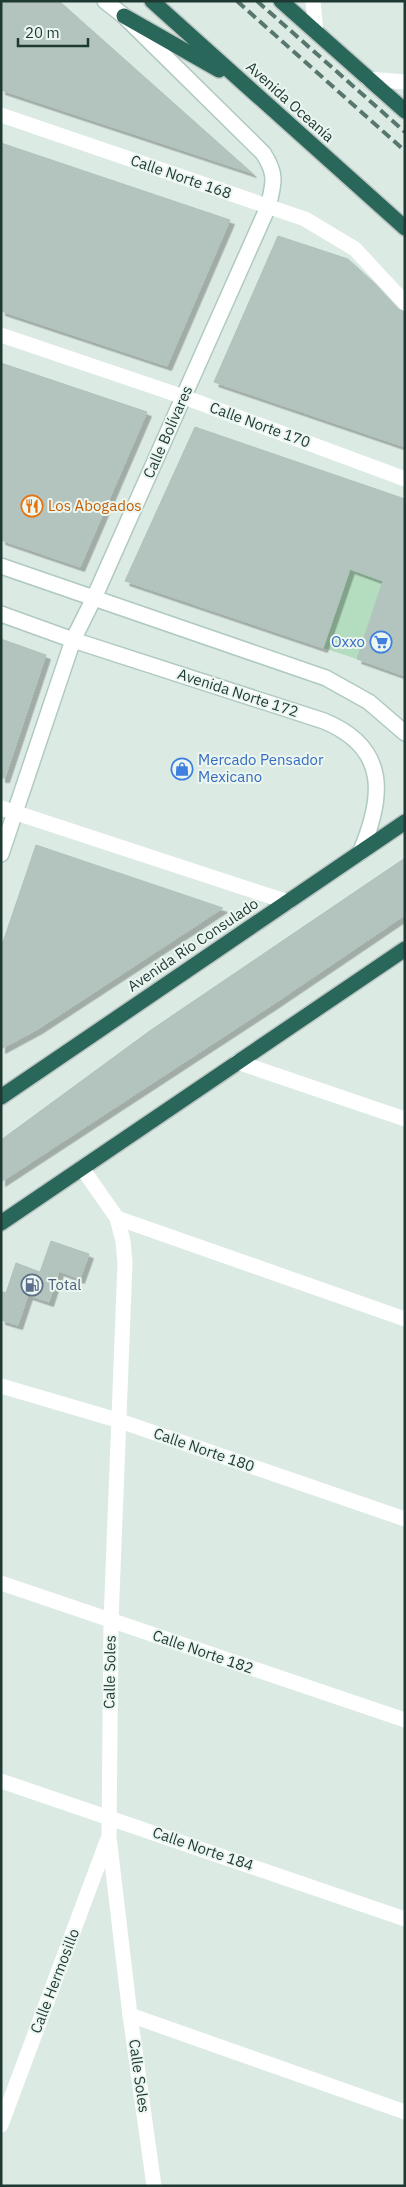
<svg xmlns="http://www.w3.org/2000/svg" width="406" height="2187" font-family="'IBM Plex Sans',sans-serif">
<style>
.green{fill:#b3ddbe}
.building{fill:#b2c4bd;stroke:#afc3bb;filter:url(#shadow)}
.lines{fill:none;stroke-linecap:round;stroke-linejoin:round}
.secondary-casing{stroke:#afcac0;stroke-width:18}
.highway-casing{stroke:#bcc4c2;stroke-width:18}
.street{stroke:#fff;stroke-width:15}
.secondary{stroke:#fff;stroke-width:15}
.highway{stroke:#28675a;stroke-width:15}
.rail{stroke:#57766e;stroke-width:4;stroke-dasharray:10 5;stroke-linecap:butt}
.labels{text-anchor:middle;stroke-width:4;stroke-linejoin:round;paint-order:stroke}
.street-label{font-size:15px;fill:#1e3932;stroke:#ecf6f1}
.food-label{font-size:15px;fill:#c56008;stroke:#ecf6f1;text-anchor:start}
.shop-label{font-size:15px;fill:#366cbe;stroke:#ecf6f1;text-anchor:end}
.service-label{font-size:15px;fill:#4e5e75;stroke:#ecf6f1;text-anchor:start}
</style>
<defs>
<filter id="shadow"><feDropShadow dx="4.5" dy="4.5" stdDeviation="0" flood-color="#0004"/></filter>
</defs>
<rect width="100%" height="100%" fill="#dceae4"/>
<!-- green -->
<polygon class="green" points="350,569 383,581 357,659 323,648"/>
<!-- building -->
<g class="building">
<polygon points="1,1 59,1 252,173 1,90"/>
<polygon points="1,143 230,220 167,366 1,311"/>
<polygon points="278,236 348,259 373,282 398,309 405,312 405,447 214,382"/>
<polygon points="1,363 147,412 80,567 1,540"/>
<polygon points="195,427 405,499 405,676 357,659 383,581 350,569 323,648 125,581"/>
<polygon points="1,639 46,655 5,778 1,778"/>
<polygon points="36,845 223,908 38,1029 1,1049 1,948"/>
<polygon points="405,858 405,915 275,1003 1,1182 1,1140 151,1030"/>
<polygon points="51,1241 89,1254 80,1279 59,1271 49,1302 28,1295 18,1325 1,1320 1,1291 6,1293 16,1263 40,1272"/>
</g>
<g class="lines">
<!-- secondary casing -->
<g class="secondary-casing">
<g id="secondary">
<polyline points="1,566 326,678 369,702 405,733"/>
<path d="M 1,614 L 73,640 L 324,721 C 389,748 384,797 360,853"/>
<path d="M 1,854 L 73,640 L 94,598 L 268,207 C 274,183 277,174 263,153 L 124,16 L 105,1"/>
</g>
</g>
<!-- highway casing -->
<g class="highway-casing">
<g id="highway">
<polyline points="152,1 405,228"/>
<polyline points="281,1 405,111"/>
<polyline points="124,16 219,70"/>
<polyline points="1,1097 405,822"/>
<polyline points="1,1223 405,949"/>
</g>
</g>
<!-- street -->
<g class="street">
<polyline points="313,1 316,32"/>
<polyline points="368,79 405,82"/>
<polyline points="1,115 305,219 355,249 405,303"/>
<polyline points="1,335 184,397 405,479"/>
<polyline points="1,808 288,902"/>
<polyline points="237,1062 405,1119"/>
<polyline points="82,1168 117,1218 123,1241 125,1263 111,1621 109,1837 130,2015 154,2186"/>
<polyline points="117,1218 405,1319"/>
<polyline points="1,1386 117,1420 405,1519"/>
<polyline points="1,1583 405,1720"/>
<polyline points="1,1781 405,1919"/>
<polyline points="130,2015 405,2112"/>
<polyline points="1,2125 107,1841"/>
</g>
<!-- secondary -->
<use href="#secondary" class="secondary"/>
<!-- highway -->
<use href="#highway" class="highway"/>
<!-- rail -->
<g class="rail">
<polyline points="237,1 405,151"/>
<polyline points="257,1 405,132"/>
</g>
</g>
<!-- icons -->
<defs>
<g id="restaurant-ring" transform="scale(1.125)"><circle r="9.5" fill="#ecf6f1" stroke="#e8710a" stroke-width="1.5"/><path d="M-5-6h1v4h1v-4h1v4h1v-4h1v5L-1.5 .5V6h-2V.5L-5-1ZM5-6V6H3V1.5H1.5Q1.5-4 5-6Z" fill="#e8710a"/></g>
<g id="supermarket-ring" transform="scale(1.125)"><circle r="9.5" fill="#ecf6f1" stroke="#3f7fe0" stroke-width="1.5"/><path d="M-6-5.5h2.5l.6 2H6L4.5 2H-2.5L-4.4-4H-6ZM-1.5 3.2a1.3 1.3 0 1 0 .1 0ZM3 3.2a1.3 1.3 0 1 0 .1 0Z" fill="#3f7fe0"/></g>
<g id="shop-ring" transform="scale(1.125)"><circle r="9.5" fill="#ecf6f1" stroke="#3f7fe0" stroke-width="1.5"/><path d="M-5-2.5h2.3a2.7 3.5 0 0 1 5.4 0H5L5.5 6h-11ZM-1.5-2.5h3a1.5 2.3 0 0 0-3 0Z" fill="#3f7fe0"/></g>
<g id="fuel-ring" transform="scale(1.125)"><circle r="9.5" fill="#ecf6f1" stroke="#5c6f8a" stroke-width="1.5"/><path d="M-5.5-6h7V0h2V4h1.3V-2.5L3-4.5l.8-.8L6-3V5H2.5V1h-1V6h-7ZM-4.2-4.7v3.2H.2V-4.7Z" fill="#5c6f8a"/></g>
</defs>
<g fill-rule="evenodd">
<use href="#restaurant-ring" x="32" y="506"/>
<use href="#supermarket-ring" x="381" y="642"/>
<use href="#shop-ring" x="182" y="769"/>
<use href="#fuel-ring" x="32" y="1285"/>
</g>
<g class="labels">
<!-- street labels -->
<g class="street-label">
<text transform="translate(290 102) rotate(42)" y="5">Avenida Oceanía</text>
<text transform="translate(181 177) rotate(19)" y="5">Calle Norte 168</text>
<text transform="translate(260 425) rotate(20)" y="5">Calle Norte 170</text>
<text transform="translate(168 432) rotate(-66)" y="5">Calle Bolívares</text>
<text transform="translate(238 693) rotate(18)" y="5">Avenida Norte 172</text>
<text transform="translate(193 945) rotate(-34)" y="5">Avenida Río Consulado</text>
<text transform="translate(204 1450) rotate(19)" y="5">Calle Norte 180</text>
<text transform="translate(203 1652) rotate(19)" y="5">Calle Norte 182</text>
<text transform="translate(110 1672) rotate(-89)" y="5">Calle Soles</text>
<text transform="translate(203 1849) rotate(19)" y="5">Calle Norte 184</text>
<text transform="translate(55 1981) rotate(-69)" y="5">Calle Hermosillo</text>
<text transform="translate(139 2076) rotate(82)" y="5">Calle Soles</text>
</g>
<!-- food labels -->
<g class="food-label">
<text x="48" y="511">Los Abogados</text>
</g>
<!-- shop labels -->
<g class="shop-label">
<text x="365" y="647">Oxxo</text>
<text x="198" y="765" text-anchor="start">Mercado Pensador<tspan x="198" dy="17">Mexicano</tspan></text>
</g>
<!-- service labels -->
<g class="service-label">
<text x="48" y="1290">Total</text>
</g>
</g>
<!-- border -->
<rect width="406" height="2187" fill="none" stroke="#1e3932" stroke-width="5"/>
<!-- scale -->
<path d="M18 38v8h70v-8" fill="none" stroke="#1e3932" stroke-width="2.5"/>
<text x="25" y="38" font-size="15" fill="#1e3932" stroke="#ecf6f1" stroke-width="4" paint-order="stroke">20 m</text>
</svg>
